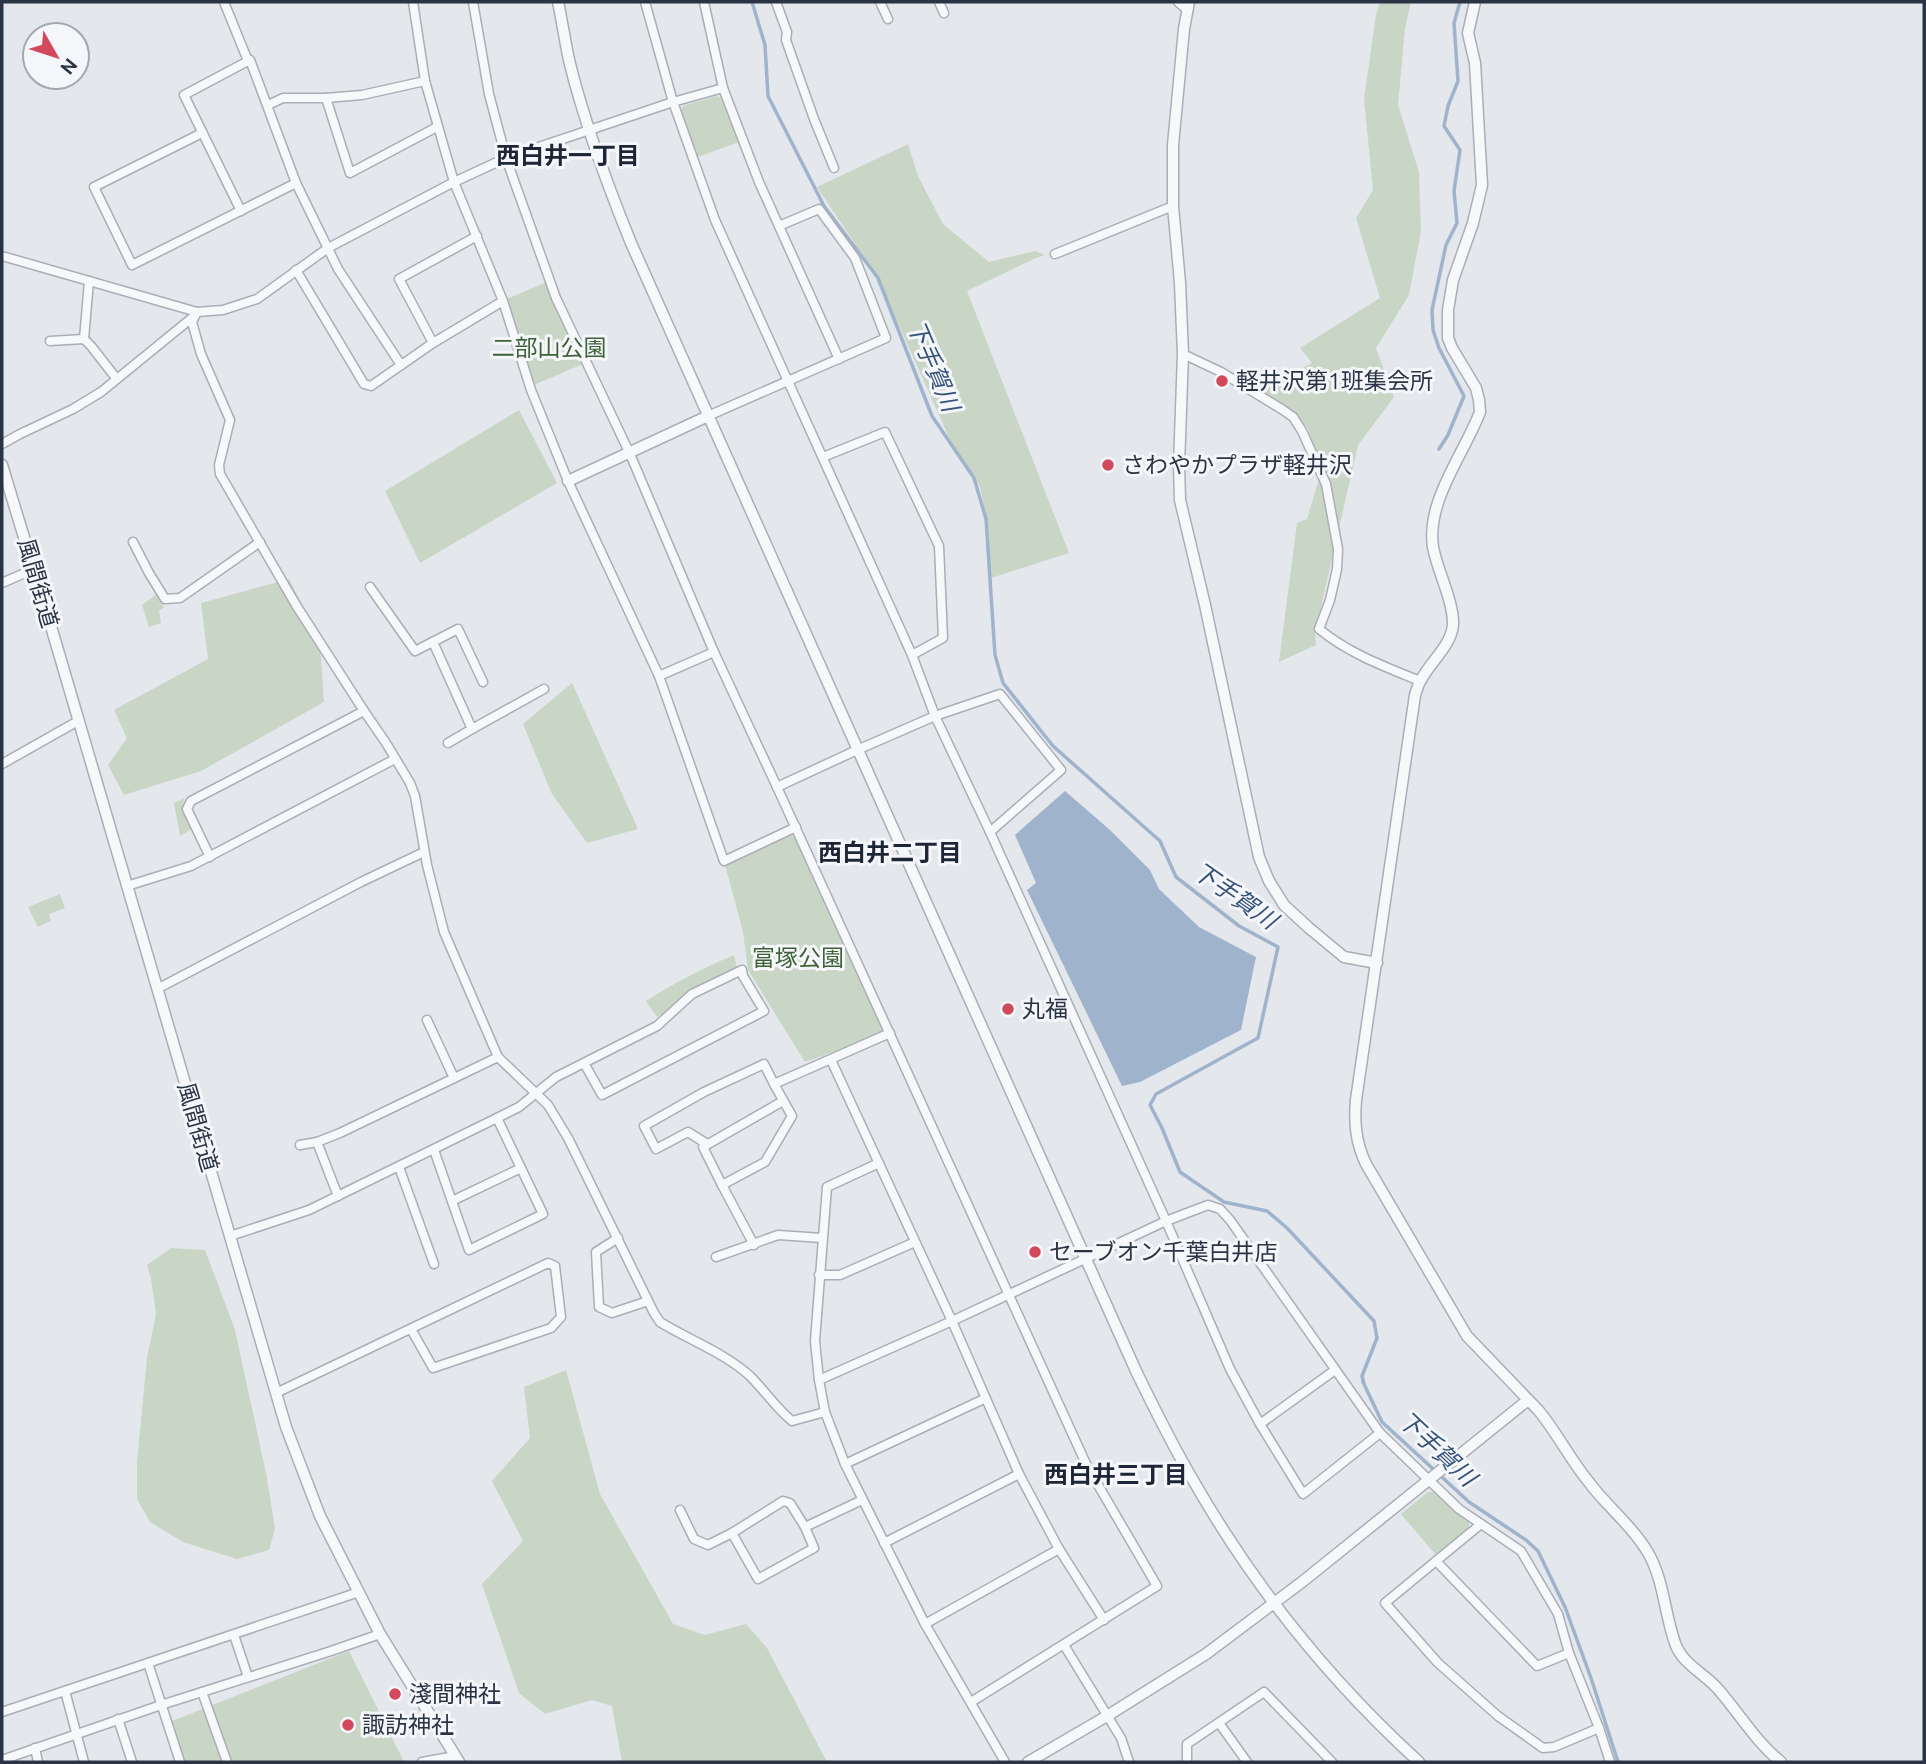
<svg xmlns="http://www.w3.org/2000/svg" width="1926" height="1764" font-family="Ubuntu,'Noto Sans JP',sans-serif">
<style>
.green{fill:#c9d6c5}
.water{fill:#9fb4cc}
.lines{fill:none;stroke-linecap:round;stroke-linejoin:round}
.stream{stroke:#9fb4cc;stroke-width:3.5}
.minor-casing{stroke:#a9aeb7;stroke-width:11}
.tertiary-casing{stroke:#a9aeb7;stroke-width:13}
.minor{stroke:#f7f8fa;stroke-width:8}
.tertiary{stroke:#f7f8fa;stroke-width:10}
.poi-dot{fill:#d1495b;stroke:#f4f6f9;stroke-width:2.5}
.labels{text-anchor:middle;stroke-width:6;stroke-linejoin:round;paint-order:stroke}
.park-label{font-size:23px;fill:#3f6138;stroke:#f4f6f9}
.poi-label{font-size:23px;fill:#2b3445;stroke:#f4f6f9;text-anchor:start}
.street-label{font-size:23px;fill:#2b3445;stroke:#f4f6f9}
.neighbourhood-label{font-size:24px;font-weight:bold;fill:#1d2536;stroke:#f4f6f9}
.water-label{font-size:24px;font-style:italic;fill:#34527a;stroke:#f4f6f9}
</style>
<rect width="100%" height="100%" fill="#e4e7ec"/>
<!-- green -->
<g class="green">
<polygon points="1380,2 1411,2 1405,28 1398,105 1419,172 1421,231 1409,295 1376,348 1394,397 1358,445 1315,633 1316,645 1279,662 1297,523 1307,519 1319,479 1308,428 1283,404 1258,391 1312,363 1300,348 1380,298 1356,218 1373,190 1364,99 1376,15"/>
<polygon points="717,96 724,99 739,142 695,158 680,113 683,106"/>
<polygon points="908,144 918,176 943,224 989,262 1035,251 1045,255 1036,258 967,291 1069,553 991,578 986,519 980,486 955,451 878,278 817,187"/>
<polygon points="549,281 585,363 534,385 520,350 507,299"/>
<polygon points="519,410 557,483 420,563 385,491"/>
<polygon points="289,579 315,629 321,657 324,702 201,771 124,795 108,765 127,738 114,710 208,659 201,603"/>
<polygon points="157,594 164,607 159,611 161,623 149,627 142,605"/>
<polygon points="572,683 638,829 587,843 552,794 523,724"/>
<polygon points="184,798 183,808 192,829 180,836 174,803"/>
<polygon points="794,834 888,1032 805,1062 748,970 743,932 724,861"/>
<polygon points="60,894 65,908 49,914 51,921 38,927 28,907"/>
<path d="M 734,955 L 737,968 L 687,993 L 670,1009 L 657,1017 L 646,1001 C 674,983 703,968 734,955 Z"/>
<polygon points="171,1248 205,1250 235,1330 266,1473 275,1528 269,1550 237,1559 183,1542 150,1522 137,1499 137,1462 147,1358 156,1314 151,1278 147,1265"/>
<polygon points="566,1370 600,1494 673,1624 705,1635 746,1624 767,1648 827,1762 622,1762 612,1706 592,1700 545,1714 519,1693 482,1584 523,1541 492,1481 530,1438 524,1387"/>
<polygon points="1428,1492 1436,1492 1460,1514 1469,1520 1469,1528 1436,1555 1401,1514"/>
<polygon points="349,1651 404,1762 180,1762 172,1721"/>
</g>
<!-- water -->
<polygon class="water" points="1065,791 1110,830 1150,870 1159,889 1199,927 1256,957 1241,1030 1140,1082 1122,1086 1027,890 1036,883 1015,835"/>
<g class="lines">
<!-- stream -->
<g class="stream">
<polyline points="752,2 765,45 768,96 824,206 878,278 932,416 974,478 986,519 995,655 1003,683 1053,746 1160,841 1176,877 1239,926 1278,947 1258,1038 1156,1094 1150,1105 1162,1128 1180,1172 1224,1202 1267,1211 1287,1228 1374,1321 1377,1338 1362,1376 1364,1384 1363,1382 1382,1422 1469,1502 1526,1540 1538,1551 1565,1607 1591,1678 1618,1762"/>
<polyline points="1439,449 1448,435 1464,396 1439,348 1433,330 1432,310 1446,245 1457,223 1454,191 1460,150 1444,126 1448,106 1458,81 1454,23 1460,2"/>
</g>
<!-- minor casing -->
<g class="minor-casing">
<g id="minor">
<polyline points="224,2 248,61"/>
<polyline points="413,2 425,81 454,182 503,301 531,390 568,481 659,676 724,861 796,827"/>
<polyline points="473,2 489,94 506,158 556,298 630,454 714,652 777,787 1087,1466 1157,1586 971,1702"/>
<polyline points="645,2 673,102 715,220 912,655 935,716 990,832 1166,1221 1230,1369 1260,1424 1303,1494 1380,1433"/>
<polyline points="704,2 723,88 759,182 839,359"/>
<polyline points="776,2 787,32 786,40 814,119 834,168"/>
<polyline points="880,2 888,19"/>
<polyline points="939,2 944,13"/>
<polyline points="1178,2 1187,10"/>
<polyline points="326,98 350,173 437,127"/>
<polyline points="268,105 283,98 326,98 362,95 425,81"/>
<polyline points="202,133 94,187 132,265 296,183"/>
<polyline points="241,211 184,95 250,60 296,183 338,269 401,365"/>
<polyline points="1055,254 1173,206"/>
<polyline points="2,256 197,312 223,310 257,299 328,248 454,182 506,158 673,102 723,88"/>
<polyline points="296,270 364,384 371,386 433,343 503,301"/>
<path d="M 197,312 L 192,322 L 201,354 L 230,420 L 219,465 L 220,474 L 296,605 L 364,711 L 386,743 L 410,783 L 415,796 L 427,865 L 444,932 L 498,1057 L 548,1105 L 568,1138 L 654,1313 L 660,1322 C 689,1340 725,1353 750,1376 C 765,1391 776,1408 792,1421 L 825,1412"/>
<polyline points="84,339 89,281"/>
<polyline points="50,341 84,339 91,346 116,378"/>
<polyline points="433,343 399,279 477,236"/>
<path d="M 1183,354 L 1221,372 L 1283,410 L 1293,417 L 1302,431 L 1326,484 L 1338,549 L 1337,569 L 1330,600 L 1319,629 C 1350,654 1383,666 1420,681"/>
<polyline points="708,416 886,338 855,258 819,209 779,226"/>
<polyline points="2,444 20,434 73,409 101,392 193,317"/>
<polyline points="823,457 885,432 939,546 943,638 912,655"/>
<polyline points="133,542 149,573 165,599 180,598 260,542"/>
<polyline points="2,583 34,569"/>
<polyline points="370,587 415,651 458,629 483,682"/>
<polyline points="433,642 472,729 544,689"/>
<polyline points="659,676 714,652"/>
<polyline points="448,743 472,729"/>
<polyline points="2,764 78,721"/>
<polyline points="777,787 857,750 935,716 1000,694 1061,770 990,832"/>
<polyline points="210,857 187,809 191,801 364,711"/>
<polyline points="127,886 191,866 395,759"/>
<polyline points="157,989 361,882 424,852"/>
<polyline points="427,1020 454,1078"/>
<polyline points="831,1060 952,1321 1019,1474 1059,1549 1104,1620"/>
<polyline points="774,1084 792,1116 765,1162 722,1185 703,1147 783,1101"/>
<polyline points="317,1142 338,1196"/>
<polyline points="707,1144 688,1132 656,1149 644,1126 704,1092 764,1064 774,1084 890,1033"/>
<polyline points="300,1145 317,1142 340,1133 498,1057"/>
<polyline points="434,1150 469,1250 543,1214 497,1118"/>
<polyline points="879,1163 827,1187 815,1341 819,1380 825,1412 845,1464 925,1624 1005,1762"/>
<polyline points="399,1167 434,1264"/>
<polyline points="722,1185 754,1245"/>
<polyline points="452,1201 521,1168"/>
<polyline points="230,1236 309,1210 497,1118 519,1107 556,1077 657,1026 692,994 742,970 743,976 764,1011 602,1095 584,1063"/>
<polyline points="618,1238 596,1252 599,1307 612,1313 648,1301"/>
<polyline points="716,1257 778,1235 822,1238"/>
<polyline points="819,1275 840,1275 915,1242"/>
<polyline points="819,1380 952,1321 1166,1221 1208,1205 1220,1209 1230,1220 1380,1433 1459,1509 1521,1551 1558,1614 1569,1653 1599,1728 1610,1762"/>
<polyline points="276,1393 548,1263 555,1266 561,1317 551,1328 433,1368 411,1329"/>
<polyline points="1260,1424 1335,1370"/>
<polyline points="845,1464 984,1399"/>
<polyline points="680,1510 694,1539 708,1545 732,1533 783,1501 790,1503 805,1527 862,1500"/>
<polyline points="1481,1524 1385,1603 1438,1663 1498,1716 1543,1748 1554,1747 1599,1728"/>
<polyline points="732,1533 758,1579 814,1548 805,1527"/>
<polyline points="884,1543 1019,1474"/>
<polyline points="1436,1561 1537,1666 1569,1653"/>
<polyline points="925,1624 1059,1549"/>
<polyline points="234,1635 248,1677"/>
<polyline points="1064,1645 1121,1738 1129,1762"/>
<polyline points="148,1663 180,1762"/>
<polyline points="65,1691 84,1762"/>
<polyline points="202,1692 227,1762"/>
<polyline points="2,1712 359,1592"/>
<polyline points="118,1719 132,1762"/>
<polyline points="1219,1723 1247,1762"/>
<polyline points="35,1748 38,1762"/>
<polyline points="2,1760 161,1705 331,1651 380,1634"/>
<polyline points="422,1762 455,1756"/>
<polyline points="1187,1762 1187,1744 1264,1692 1332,1762"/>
</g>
</g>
<!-- tertiary casing -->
<g class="tertiary-casing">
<g id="tertiary">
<path d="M 558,2 C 562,21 565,41 569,60 C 584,122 607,184 631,243 L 1136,1371 C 1154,1408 1172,1445 1193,1480 C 1253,1585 1330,1681 1419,1762"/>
<polyline points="1189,2 1184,29 1173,145 1173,206 1180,283 1183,354 1179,465 1180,500 1205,605 1259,857 1269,881 1284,905 1309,928 1344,957 1377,963"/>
<path d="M 1475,2 L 1468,33 L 1475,63 L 1482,185 L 1473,223 L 1453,280 L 1448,310 L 1448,338 L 1452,348 L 1476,388 L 1479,400 L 1480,412 C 1464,454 1426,501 1433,547 C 1437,570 1454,602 1453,625 C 1451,646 1430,662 1421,680 C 1418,684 1417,690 1415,695 L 1356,1100 C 1354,1124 1356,1143 1366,1164 L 1467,1336 L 1539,1411 C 1557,1433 1570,1459 1588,1481 C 1606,1506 1631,1524 1647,1551 C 1664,1579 1664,1612 1675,1643 C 1682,1664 1704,1673 1718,1689 C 1739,1713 1756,1742 1781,1762"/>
<polyline points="2,465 50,623 286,1427 320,1516 380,1634 459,1762"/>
<polyline points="568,481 708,416"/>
<polyline points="1028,1762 1107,1716 1206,1654 1302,1582 1528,1400"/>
</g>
</g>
<!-- minor -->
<use href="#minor" class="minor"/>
<!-- tertiary -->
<use href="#tertiary" class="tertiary"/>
</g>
<!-- markers -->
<g class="poi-dot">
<circle cx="1222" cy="381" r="7"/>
<circle cx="1108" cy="465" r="7"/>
<circle cx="1008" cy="1009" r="7"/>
<circle cx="1035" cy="1252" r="7"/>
<circle cx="395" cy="1694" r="7"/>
<circle cx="348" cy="1725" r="7"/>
</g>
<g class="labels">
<!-- park labels -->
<g class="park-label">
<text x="549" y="356">二部山公園</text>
<text x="798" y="966">富塚公園</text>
</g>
<!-- poi labels -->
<g class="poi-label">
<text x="1236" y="389">軽井沢第1班集会所</text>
<text x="1122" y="473">さわやかプラザ軽井沢</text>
<text x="1022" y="1017">丸福</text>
<text x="1049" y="1260">セーブオン千葉白井店</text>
<text x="409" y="1702">淺間神社</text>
<text x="362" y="1733">諏訪神社</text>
</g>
<!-- street labels -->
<g class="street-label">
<text transform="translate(38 583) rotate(74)" y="8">風間街道</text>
<text transform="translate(198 1127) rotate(74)" y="8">風間街道</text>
</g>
<!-- neighbourhood labels -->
<g class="neighbourhood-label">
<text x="568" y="164">西白井一丁目</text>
<text x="890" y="861">西白井二丁目</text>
<text x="1116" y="1483">西白井三丁目</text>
</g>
<!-- water labels -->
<g class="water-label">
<text transform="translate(933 366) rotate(67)" y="8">下手賀川</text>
<text transform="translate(1235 896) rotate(35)" y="8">下手賀川</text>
<text transform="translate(1437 1449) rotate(43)" y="8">下手賀川</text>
</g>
</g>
<!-- border -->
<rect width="1926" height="1764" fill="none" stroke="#2b3445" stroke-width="7"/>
<!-- north arrow -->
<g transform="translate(56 56) rotate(129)"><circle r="33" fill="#f4f6f9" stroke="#a4a8b1" stroke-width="2"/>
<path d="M0-5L12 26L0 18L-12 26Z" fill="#d1495b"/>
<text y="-10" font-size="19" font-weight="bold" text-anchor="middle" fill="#2b3445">N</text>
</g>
</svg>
